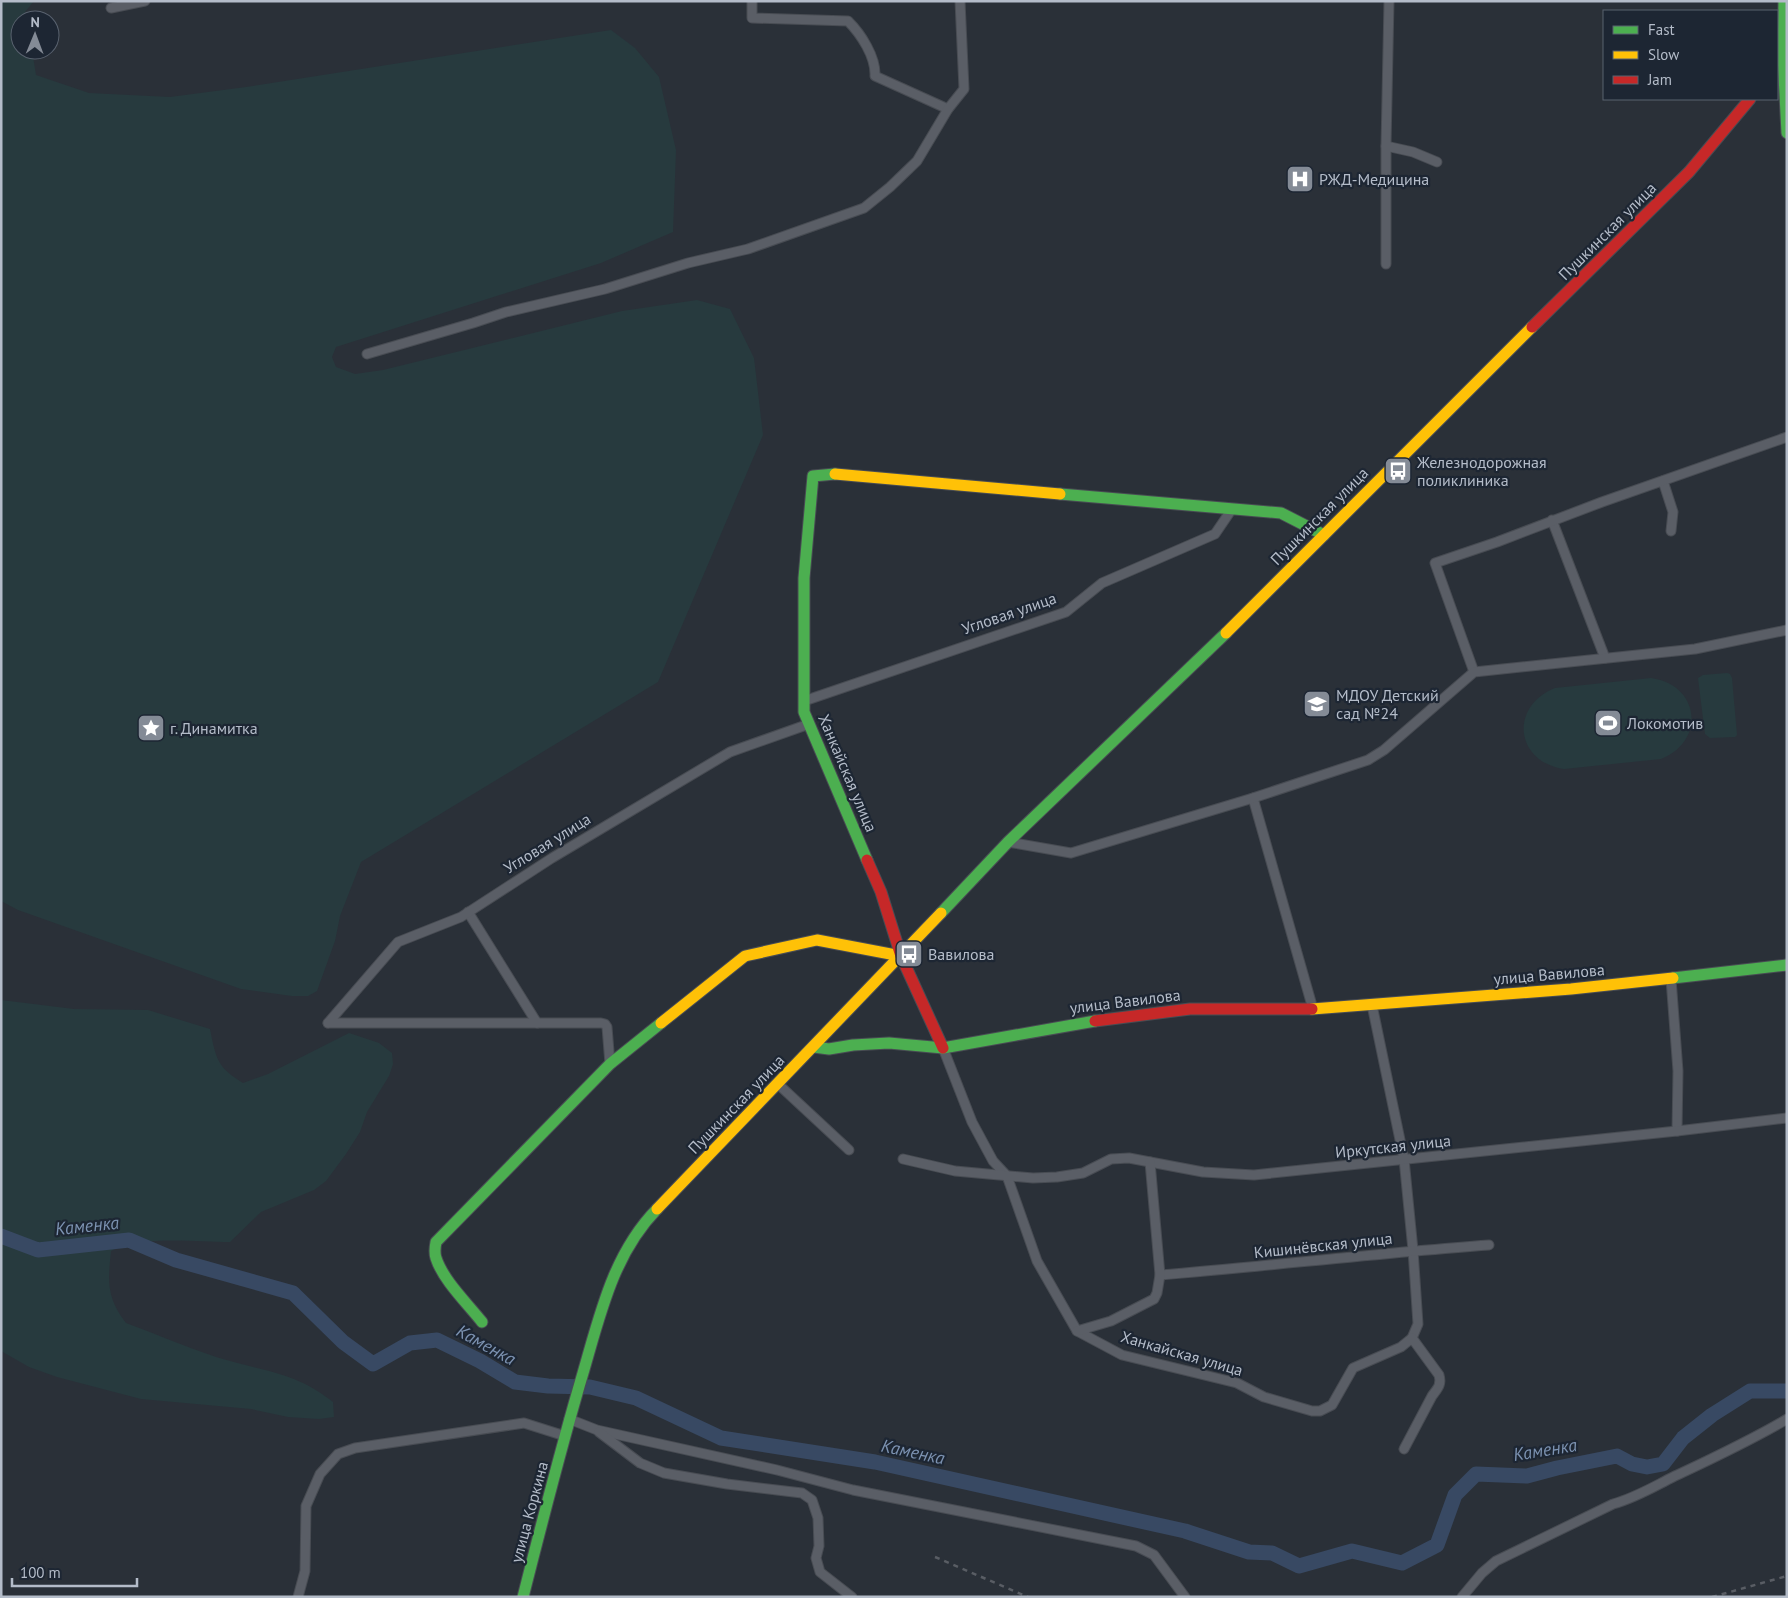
<svg xmlns="http://www.w3.org/2000/svg" width="1788" height="1598" font-family="'PT Sans',sans-serif">
<style>
.green{fill:#273a3e}
.lines{fill:none;stroke-linecap:round;stroke-linejoin:round}
.river{stroke:#384963;stroke-width:15}
.street-casing{stroke:#484c53;stroke-width:11}
.fast-casing{stroke:#484c53;stroke-width:13}
.slow-casing{stroke:#484c53;stroke-width:13}
.jam-casing{stroke:#484c53;stroke-width:13}
.street{stroke:#5a5e66;stroke-width:9}
.fast{stroke:#4caf50;stroke-width:11}
.slow{stroke:#ffc107;stroke-width:11}
.jam{stroke:#c62828;stroke-width:11}
.rail{stroke:#595d64;stroke-width:2.5;stroke-dasharray:5 5;stroke-linecap:butt}
.labels{text-anchor:middle;stroke-width:4.5;stroke-linejoin:round;paint-order:stroke}
.poi-label{font-size:16px;fill:#b4bcc9;stroke:#1d2633;text-anchor:start}
.street-label{font-size:16px;fill:#b4bcc9;stroke:#1d2633}
.water-label{font-size:18px;font-style:italic;fill:#7c92b1;stroke:#1d2633}
</style>
<rect width="100%" height="100%" fill="#2a3038"/>
<!-- green -->
<g class="green">
<polygon points="1,1 34,1 25,12 27,20 20,20 20,50 32,50 36,75 89,93 170,97 246,87 611,30 635,48 659,77 676,150 673,232 601,263 336,347 332,357 336,367 355,374 383,370 622,311 697,300 730,309 754,358 763,435 658,682 361,862 340,916 335,941 317,991 308,996 292,996 241,989 18,910 1,901"/>
<polygon points="1727,673 1730,674 1732,678 1737,735 1735,737 1710,738 1705,734 1698,678 1703,675"/>
<path d="M 1651,678 C 1700,685 1706,741 1661,759 L 1564,769 C 1515,762 1509,706 1555,688 Z"/>
<path d="M 1,1000 L 74,1009 L 148,1010 L 210,1029 C 216,1059 217,1067 243,1083 L 268,1074 L 349,1033 L 379,1043 L 392,1053 L 393,1064 L 389,1076 L 367,1112 L 360,1132 L 346,1154 L 326,1181 L 314,1190 L 261,1212 L 230,1242 C 196,1242 140,1235 111,1251 C 108,1281 106,1297 126,1323 C 156,1334 186,1347 216,1357 C 260,1371 295,1371 333,1402 L 334,1417 L 319,1419 L 288,1417 L 251,1409 L 141,1399 L 57,1377 L 29,1367 L 1,1351 Z"/>
</g>
<g class="lines">
<!-- river -->
<polyline class="river" points="1,1236 38,1250 129,1240 176,1260 293,1293 343,1342 373,1364 410,1343 437,1340 480,1361 515,1382 548,1386 590,1387 636,1398 721,1438 875,1462 1185,1531 1249,1552 1272,1553 1299,1566 1352,1551 1402,1563 1437,1545 1455,1495 1476,1474 1527,1476 1557,1468 1617,1456 1632,1464 1647,1467 1663,1464 1683,1438 1712,1415 1750,1391 1787,1391"/>
<!-- street casing -->
<g class="street-casing">
<g id="street">
<path d="M 752,1 L 752,18 L 848,21 C 861,34 876,57 875,76 L 948,109"/>
<polyline points="111,8 145,1"/>
<polyline points="1386,146 1413,152 1437,162"/>
<polyline points="1386,264 1386,146 1389,1"/>
<polyline points="367,354 473,323 506,312 605,289 688,263 748,249 864,208 890,187 917,161 948,109 964,89 960,1"/>
<polyline points="1663,481 1673,512 1671,531"/>
<polyline points="1552,520 1605,658"/>
<polyline points="1474,672 1435,563 1497,542 1602,502 1787,437"/>
<polyline points="804,701 1066,612 1102,583 1215,534 1232,509"/>
<polyline points="1253,798 1313,1009"/>
<polyline points="1008,842 1071,853 1253,798 1368,760 1384,750 1474,672 1695,649 1787,630"/>
<polyline points="468,912 537,1023"/>
<polyline points="1671,979 1678,1071 1677,1131"/>
<polyline points="328,1023 398,942 461,917 552,858 730,752 809,724"/>
<polyline points="328,1023 601,1023 605,1024 607,1027 610,1064"/>
<polyline points="943,1048 972,1122 993,1161 1007,1176 1037,1261 1077,1331 1122,1355 1237,1383 1264,1397 1312,1411 1320,1411 1332,1405 1353,1368 1401,1347 1412,1338 1418,1324 1413,1250 1404,1159 1372,1005"/>
<polyline points="778,1084 849,1150"/>
<polyline points="903,1159 955,1171 1033,1178 1057,1177 1083,1173 1111,1159 1129,1158 1203,1172 1254,1175 1677,1131 1787,1118"/>
<path d="M 1160,1275 C 1270,1266 1379,1253 1489,1245"/>
<polyline points="1077,1331 1111,1321 1154,1299 1157,1293 1160,1275 1150,1162"/>
<polyline points="569,1419 597,1430 777,1470 853,1490 1136,1546 1154,1555 1185,1597"/>
<polyline points="599,1432 640,1463 664,1473 727,1484 802,1493 812,1500 818,1518 819,1546 816,1558 820,1572 852,1597"/>
<path d="M 1404,1449 L 1432,1396 C 1437,1389 1442,1385 1439,1375 L 1412,1338"/>
<polyline points="298,1597 305,1571 306,1506 320,1474 338,1454 355,1448 524,1423 565,1436"/>
<path d="M 1462,1597 L 1482,1573 L 1496,1561 L 1613,1504 C 1635,1498 1653,1487 1673,1477 C 1711,1459 1750,1441 1787,1419"/>
</g>
</g>
<!-- fast casing -->
<g class="fast-casing">
<g id="fast">
<polyline points="1784,1 1783,56 1787,133"/>
<polyline points="835,474 813,476 804,578 804,712 867,860"/>
<polyline points="1060,494 1281,513 1324,535"/>
<polyline points="941,913 1008,842 1226,633"/>
<polyline points="1673,978 1787,965"/>
<polyline points="814,1047 829,1049 853,1045 889,1043 943,1048 1095,1021"/>
<path d="M 482,1322 C 467,1303 443,1280 436,1258 C 434,1252 435,1247 436,1242 L 610,1064 L 661,1023"/>
<path d="M 523,1597 C 542,1522 561,1447 583,1373 C 600,1315 613,1254 657,1209"/>
</g>
</g>
<!-- slow casing -->
<g class="slow-casing">
<g id="slow">
<polyline points="835,474 1060,494"/>
<polyline points="1226,633 1532,327"/>
<polyline points="1312,1009 1571,989 1673,978"/>
<polyline points="661,1023 745,956 817,940 901,956"/>
<polyline points="657,1209 941,913"/>
</g>
</g>
<!-- jam casing -->
<g class="jam-casing">
<g id="jam">
<polyline points="1532,327 1689,172 1750,99"/>
<polyline points="867,860 881,892 901,956 943,1048"/>
<polyline points="1095,1021 1190,1009 1312,1009"/>
</g>
</g>
<!-- street -->
<use href="#street" class="street"/>
<!-- fast -->
<use href="#fast" class="fast"/>
<!-- slow -->
<use href="#slow" class="slow"/>
<!-- jam -->
<use href="#jam" class="jam"/>
<!-- rail -->
<g class="rail">
<polyline points="935,1557 1028,1597"/>
<polyline points="1712,1597 1787,1576"/>
</g>
</g>
<!-- icons -->
<defs>
<g id="hospital-square" transform="scale(1.4375)"><rect x="-9" y="-9" width="18" height="18" rx="4" fill="#848b96" stroke="#1d2633"/><path d="M-5-5h3v3.5h4V-5h3V5h-3V1.5h-4V5h-3Z" fill="#fff"/></g>
<g id="bus-square" transform="scale(1.4375)"><rect x="-9" y="-9" width="18" height="18" rx="4" fill="#848b96" stroke="#1d2633"/><path d="M-5-6H5V4H4V6H2V4H-2V6H-4V4H-5ZM-3.5-4V0h7V-4ZM-3.5 1.2v1.5H-2V1.2ZM2 1.2v1.5H3.5V1.2Z" fill="#fff"/></g>
<g id="school-square" transform="scale(1.4375)"><rect x="-9" y="-9" width="18" height="18" rx="4" fill="#848b96" stroke="#1d2633"/><path d="M0-5L7-2L0 1L-7-2ZM-4 1L0 2.5L4 1V4Q0 6-4 4Z" fill="#fff"/></g>
<g id="stadium-square" transform="scale(1.4375)"><rect x="-9" y="-9" width="18" height="18" rx="4" fill="#848b96" stroke="#1d2633"/><path d="M0-5a6.5 5 0 1 0 0 10a6.5 5 0 1 0 0-10ZM-3.5-1.8h7v3.6h-7Z" fill="#fff"/></g>
<g id="sight-square" transform="scale(1.4375)"><rect x="-9" y="-9" width="18" height="18" rx="4" fill="#848b96" stroke="#1d2633"/><path d="M0-6L1.8-2.2L6-1.7L2.9 1.2L3.7 5.4L0 3.3L-3.7 5.4L-2.9 1.2L-6-1.7L-1.8-2.2Z" fill="#fff"/></g>
</defs>
<g fill-rule="evenodd">
<use href="#hospital-square" x="1300" y="179"/>
<use href="#bus-square" x="1398" y="471"/>
<use href="#school-square" x="1317" y="704"/>
<use href="#stadium-square" x="1608" y="723"/>
<use href="#sight-square" x="151" y="728"/>
<use href="#bus-square" x="909" y="954"/>
</g>
<g class="labels">
<!-- poi labels -->
<g class="poi-label">
<text x="1319" y="185">РЖД-Медицина</text>
<text x="1417" y="468">Железнодорожная<tspan x="1417" dy="18">поликлиника</tspan></text>
<text x="1336" y="701">МДОУ Детский<tspan x="1336" dy="18">сад №24</tspan></text>
<text x="1627" y="729">Локомотив</text>
<text x="170" y="734">г. Динамитка</text>
<text x="928" y="960">Вавилова</text>
</g>
<!-- street labels -->
<g class="street-label">
<text transform="translate(1607 231) rotate(-45)" y="6">Пушкинская улица</text>
<text transform="translate(1319 516) rotate(-45)" y="6">Пушкинская улица</text>
<text transform="translate(1009 613) rotate(-19)" y="6">Угловая улица</text>
<text transform="translate(848 773) rotate(67)" y="6">Ханкайская улица</text>
<text transform="translate(547 843) rotate(-32)" y="6">Угловая улица</text>
<text transform="translate(1549 974) rotate(-5)" y="6">улица Вавилова</text>
<text transform="translate(1125 1001) rotate(-7)" y="6">улица Вавилова</text>
<text transform="translate(736 1104) rotate(-46)" y="6">Пушкинская улица</text>
<text transform="translate(1393 1146) rotate(-6)" y="6">Иркутская улица</text>
<text transform="translate(1323 1245) rotate(-6)" y="6">Кишинёвская улица</text>
<text transform="translate(1182 1353) rotate(16)" y="6">Ханкайская улица</text>
<text transform="translate(529 1512) rotate(-75)" y="6">улица Коркина</text>
</g>
<!-- water labels -->
<g class="water-label">
<text transform="translate(87 1226) rotate(-6)" y="6">Каменка</text>
<text transform="translate(486 1345) rotate(29)" y="6">Каменка</text>
<text transform="translate(1545 1450) rotate(-9)" y="6">Каменка</text>
<text transform="translate(913 1452) rotate(12)" y="6">Каменка</text>
</g>
</g>
<!-- border -->
<rect width="1788" height="1598" fill="none" stroke="#b4bcc9" stroke-width="5"/>
<!-- legend -->
<rect x="1603" y="10" width="175" height="90" fill="#1d2633" stroke="#59626f"/>
<rect x="1613" y="26" width="25" height="8" fill="#4caf50" stroke="#59626f"/>
<text x="1648" y="35" font-size="15" fill="#b4bcc9">Fast</text>
<rect x="1613" y="51" width="25" height="8" fill="#ffc107" stroke="#59626f"/>
<text x="1648" y="60" font-size="15" fill="#b4bcc9">Slow</text>
<rect x="1613" y="76" width="25" height="8" fill="#c62828" stroke="#59626f"/>
<text x="1648" y="85" font-size="15" fill="#b4bcc9">Jam</text>
<!-- north arrow -->
<g transform="translate(35 35) rotate(1)"><circle r="24" fill="#1d2633" stroke="#59626f"/>
<path d="M0-4L9 19L0 12L-9 19Z" fill="#848b96"/>
<text y="-8" font-size="14" font-weight="bold" text-anchor="middle" fill="#b4bcc9">N</text>
</g>
<!-- scale -->
<path d="M12 1578v8h125v-8" fill="none" stroke="#b4bcc9" stroke-width="2.5"/>
<text x="20" y="1578" font-size="15" fill="#b4bcc9" stroke="#1d2633" stroke-width="4" paint-order="stroke">100 m</text>
</svg>
